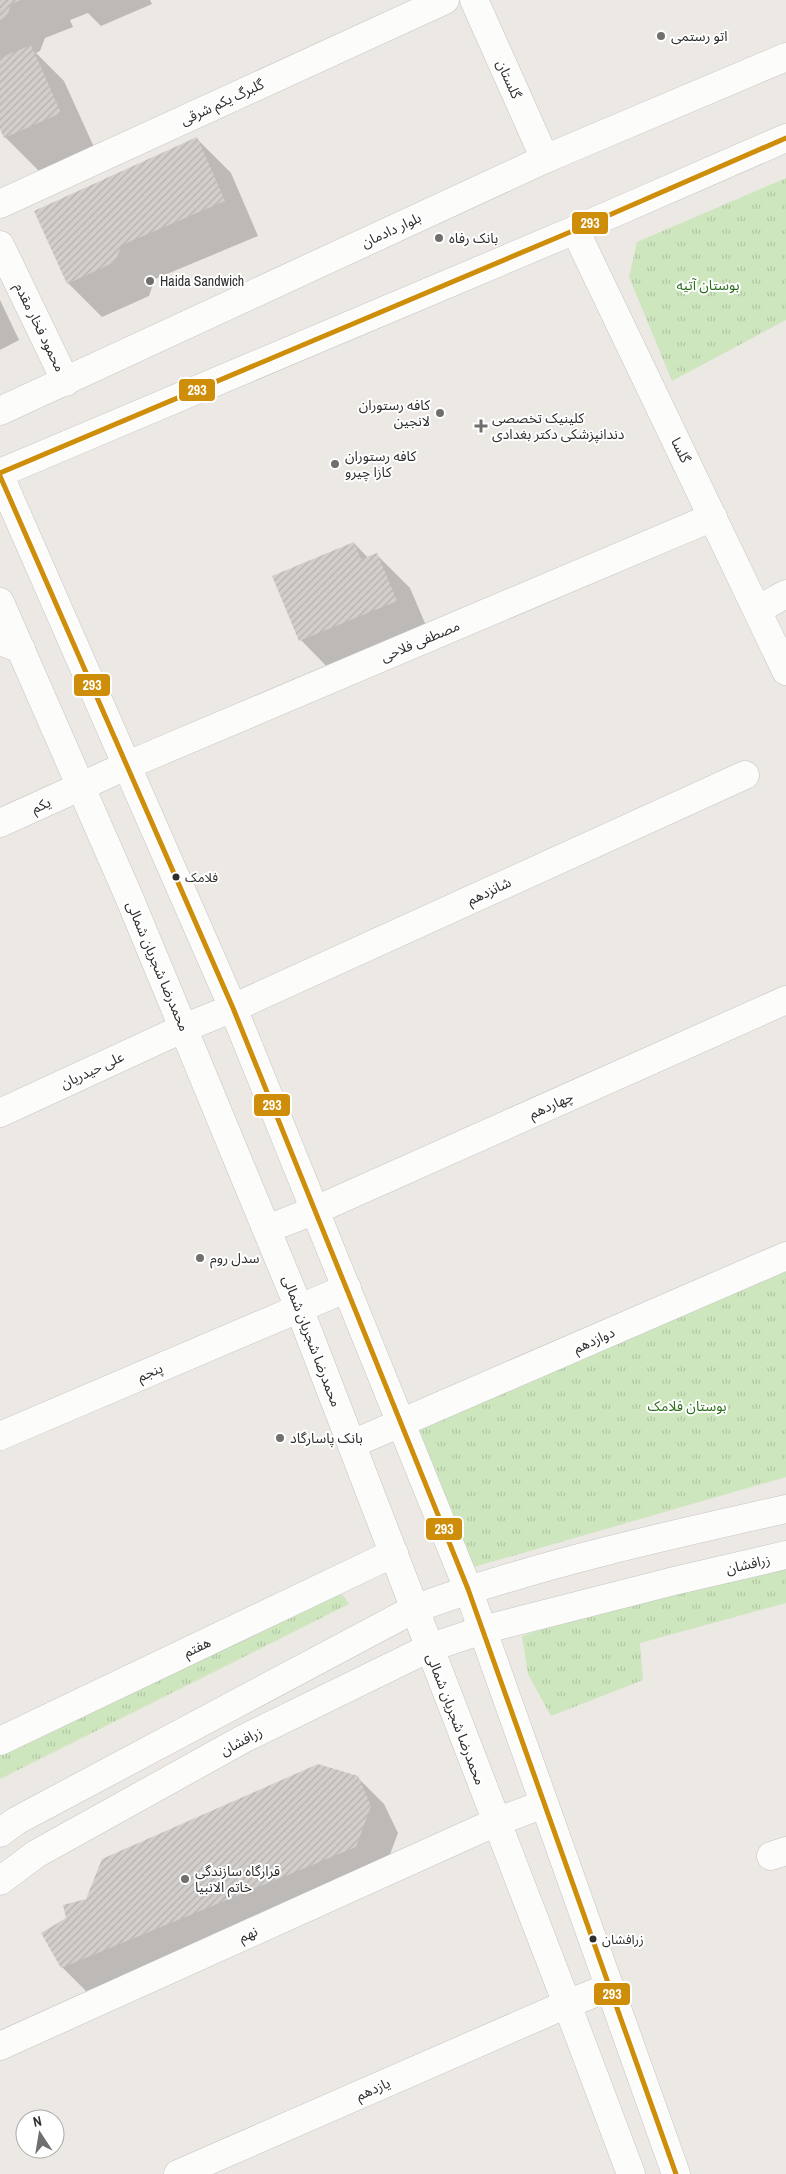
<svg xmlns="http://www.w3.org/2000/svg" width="786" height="2174" font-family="'Archivo Narrow','Noto Sans Arabic',sans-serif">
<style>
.grass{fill:url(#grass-tufts)}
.shadow{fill:#0003}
.building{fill:url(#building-hatch)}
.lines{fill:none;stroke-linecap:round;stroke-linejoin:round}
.minor-casing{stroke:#c5c4c5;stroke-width:29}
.tertiary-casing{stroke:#c5c4c5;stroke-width:29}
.secondary-casing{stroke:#c5c4c5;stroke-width:29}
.minor{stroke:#fcfcfb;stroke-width:28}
.tertiary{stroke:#fcfcfb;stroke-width:28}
.secondary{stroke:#fcfcfb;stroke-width:28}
.bus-1-casing{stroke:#fff;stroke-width:9}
.bus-1{stroke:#cf8e09;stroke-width:5}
.poi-dot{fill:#706f6e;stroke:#fff;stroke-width:2}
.bus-dot{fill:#2e2e2e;stroke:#fff;stroke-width:2}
.labels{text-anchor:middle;stroke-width:4;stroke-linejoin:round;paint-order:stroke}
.bus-label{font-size:13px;fill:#2e2e2e;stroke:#fff;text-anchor:start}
.poi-label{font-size:14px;fill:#2e2e2e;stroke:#fff;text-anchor:start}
.street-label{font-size:14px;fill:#2e2e2e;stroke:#fff}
.park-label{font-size:14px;fill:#2c6e1b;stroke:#fff}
.line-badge{stroke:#fff;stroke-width:2}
.badge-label{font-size:14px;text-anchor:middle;font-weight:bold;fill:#fff}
</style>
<defs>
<pattern id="grass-tufts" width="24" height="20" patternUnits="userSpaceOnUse" patternTransform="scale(1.25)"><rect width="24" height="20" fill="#cee6be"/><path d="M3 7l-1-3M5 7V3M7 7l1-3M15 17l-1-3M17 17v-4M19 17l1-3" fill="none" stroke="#b1c6a4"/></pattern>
<pattern id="building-hatch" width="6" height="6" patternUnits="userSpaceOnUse" patternTransform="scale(1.25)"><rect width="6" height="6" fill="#d1cecb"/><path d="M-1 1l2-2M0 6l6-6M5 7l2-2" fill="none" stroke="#b4b1af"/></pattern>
</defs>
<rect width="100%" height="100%" fill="#ece8e4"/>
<!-- grass -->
<g class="grass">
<polygon points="786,178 786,320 672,381 629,277 637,242"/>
<polygon points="786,1260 786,1477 460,1571 401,1424"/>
<polygon points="786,1566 786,1603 640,1643 643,1680 551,1716 528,1674 522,1636 590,1612"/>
<polygon points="339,1590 349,1604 0,1779 0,1752"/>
</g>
<!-- shadow -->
<g class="shadow">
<polygon points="0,0 150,0 152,4 101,26 88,13 70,20 73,27 45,38 40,51 36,53 64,81 94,147 39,171 5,137 0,126"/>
<polygon points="197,139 231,173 258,236 155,279 149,296 102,317 68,283"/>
<polygon points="0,300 19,340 0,350"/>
<polygon points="354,543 368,558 376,554 410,588 430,635 334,674 301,640 274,576"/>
<polygon points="357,1777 384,1804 398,1833 383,1873 89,1994 62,1967 68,1919 87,1900"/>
</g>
<!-- building -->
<g class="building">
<polygon points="0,0 21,0 11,4 7,17 0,20"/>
<polygon points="31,45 61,113 4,138 0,129 0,58"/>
<polygon points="197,137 225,201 122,245 115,262 67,284 34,211"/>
<polygon points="354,542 361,559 377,553 397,601 299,641 272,576"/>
<polygon points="318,1764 358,1776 371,1806 356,1847 61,1968 41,1933 66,1918 63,1905 86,1899 102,1859"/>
</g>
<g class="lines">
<!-- minor casing -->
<g class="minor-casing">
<g id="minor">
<polyline points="474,0 545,159"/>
<polyline points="0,204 445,0"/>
<polyline points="757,610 786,594"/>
<polyline points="0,823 128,765 713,517"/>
<polyline points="0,1113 184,1028 233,1008 745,775"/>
<polyline points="267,1229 316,1210 786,1000"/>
<polyline points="0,1436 347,1288"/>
<polyline points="352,1444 786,1256"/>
<polyline points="0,1741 394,1553"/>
<polyline points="771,1856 786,1851"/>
<polyline points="0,2046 496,1822 544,1804"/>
<polyline points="178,2174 567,2004 610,1987"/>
</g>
</g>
<!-- tertiary casing -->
<g class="tertiary-casing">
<g id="tertiary">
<polyline points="575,230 786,671"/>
<polyline points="0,245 66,382"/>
<polyline points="0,476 233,1008 468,1589 676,2174"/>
<polyline points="0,602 129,897 299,1308 567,2004 631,2174"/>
<path d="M 0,1833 L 16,1821 L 414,1609 C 535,1565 661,1537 786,1509"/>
<polyline points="0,1881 36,1854 243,1739 429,1648 482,1630 674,1581 786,1555"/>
</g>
</g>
<!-- secondary casing -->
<g class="secondary-casing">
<g id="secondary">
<polyline points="0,411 545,159 786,57"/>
<polyline points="0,473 575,230 786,138"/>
<polyline points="0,641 21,649"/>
</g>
</g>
<!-- minor -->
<use href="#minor" class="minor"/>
<!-- tertiary -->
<use href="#tertiary" class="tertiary"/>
<!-- secondary -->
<use href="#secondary" class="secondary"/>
<!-- bus-1 casing -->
<g class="bus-1-casing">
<g id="bus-1">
<polyline points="0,473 575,230 786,138"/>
<polyline points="0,476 233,1008 468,1589 676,2174"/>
</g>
</g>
<!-- bus-1 -->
<use href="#bus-1" class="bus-1"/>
</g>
<!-- markers -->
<g class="poi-dot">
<circle cx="661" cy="36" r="5"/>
<circle cx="439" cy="238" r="5"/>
<circle cx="150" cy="281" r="5"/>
<circle cx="440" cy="413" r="5"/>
<path d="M478.5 418.5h5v5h5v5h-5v5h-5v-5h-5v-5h5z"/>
<circle cx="335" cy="464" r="5"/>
<circle cx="200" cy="1258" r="5"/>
<circle cx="280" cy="1438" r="5"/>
<circle cx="185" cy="1879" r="5"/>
</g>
<g class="bus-dot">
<circle cx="176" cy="877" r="4.5"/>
<circle cx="593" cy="1939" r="4.5"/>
</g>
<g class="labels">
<!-- bus labels -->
<g class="bus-label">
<text x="185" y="882">فلامک</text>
<text x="602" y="1944">زرافشان</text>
</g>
<!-- poi labels -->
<g class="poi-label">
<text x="671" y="41">اتو رستمی</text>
<text x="449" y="243">بانک رفاه</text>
<text x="160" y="286">Haida Sandwich</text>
<text x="430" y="410" text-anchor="end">کافه رستوران<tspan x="430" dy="16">لانجین</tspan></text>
<text x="492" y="423">کلینیک تخصصی<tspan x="492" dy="16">دندانپزشکی دکتر بغدادی</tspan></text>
<text x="345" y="461">کافه رستوران<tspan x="345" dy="16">کازا چیرو</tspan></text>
<text x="210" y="1263">سدل روم</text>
<text x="290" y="1443">بانک پاسارگاد</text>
<text x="195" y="1876">قرارگاه سازندگی<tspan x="195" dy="16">خاتم الانبیا</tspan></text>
</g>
<!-- street labels -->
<g class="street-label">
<text transform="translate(509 79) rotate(66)" y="5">گلستان</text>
<text transform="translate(222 102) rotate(-25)" y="5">گلبرگ یکم شرقی</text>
<text transform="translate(391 230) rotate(-25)" y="5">بلوار دادمان</text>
<text transform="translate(40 327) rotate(64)" y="5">محمود فخار مقدم</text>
<text transform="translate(681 450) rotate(64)" y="5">گلسا</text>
<text transform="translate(420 641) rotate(-23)" y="5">مصطفی فلاحی</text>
<text transform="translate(41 805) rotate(-24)" y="5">یکم</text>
<text transform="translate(489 891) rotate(-25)" y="5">شانزدهم</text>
<text transform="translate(158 966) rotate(67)" y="5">محمدرضا شجریان شمالی</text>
<text transform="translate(92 1070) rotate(-25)" y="5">علی حیدریان</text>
<text transform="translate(551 1105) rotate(-24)" y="5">چهاردهم</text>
<text transform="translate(594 1340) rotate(-24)" y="5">دوازدهم</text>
<text transform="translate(312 1341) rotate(69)" y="5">محمدرضا شجریان شمالی</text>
<text transform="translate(150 1372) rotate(-23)" y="5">پنجم</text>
<text transform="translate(748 1564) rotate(-13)" y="5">زرافشان</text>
<text transform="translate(197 1647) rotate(-25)" y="5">هفتم</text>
<text transform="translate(456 1719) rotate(69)" y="5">محمدرضا شجریان شمالی</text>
<text transform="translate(241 1741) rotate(-28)" y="5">زرافشان</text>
<text transform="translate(248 1934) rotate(-24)" y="5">نهم</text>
<text transform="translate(373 2089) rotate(-24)" y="5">یازدهم</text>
</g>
<!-- park labels -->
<g class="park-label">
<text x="708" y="290">بوستان آتیه</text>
<text x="687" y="1411">بوستان فلامک</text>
</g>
</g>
<g class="line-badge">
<rect x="571" y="211" width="38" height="24" rx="5" fill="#cf8e09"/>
<rect x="178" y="378" width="38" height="24" rx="5" fill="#cf8e09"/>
<rect x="73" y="673" width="38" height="24" rx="5" fill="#cf8e09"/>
<rect x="253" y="1093" width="38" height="24" rx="5" fill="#cf8e09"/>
<rect x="425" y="1517" width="38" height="24" rx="5" fill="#cf8e09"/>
<rect x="593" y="1982" width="38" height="24" rx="5" fill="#cf8e09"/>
</g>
<g class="badge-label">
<text x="590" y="228">293</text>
<text x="197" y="395">293</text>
<text x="92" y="690">293</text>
<text x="272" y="1110">293</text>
<text x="444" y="1534">293</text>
<text x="612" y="1999">293</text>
</g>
<!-- north arrow -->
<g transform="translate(40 2134) rotate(348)"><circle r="24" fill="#ffffff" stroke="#ababab"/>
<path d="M0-4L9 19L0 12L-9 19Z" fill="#706f6e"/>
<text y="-8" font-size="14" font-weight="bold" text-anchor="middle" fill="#2e2e2e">N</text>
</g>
</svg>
